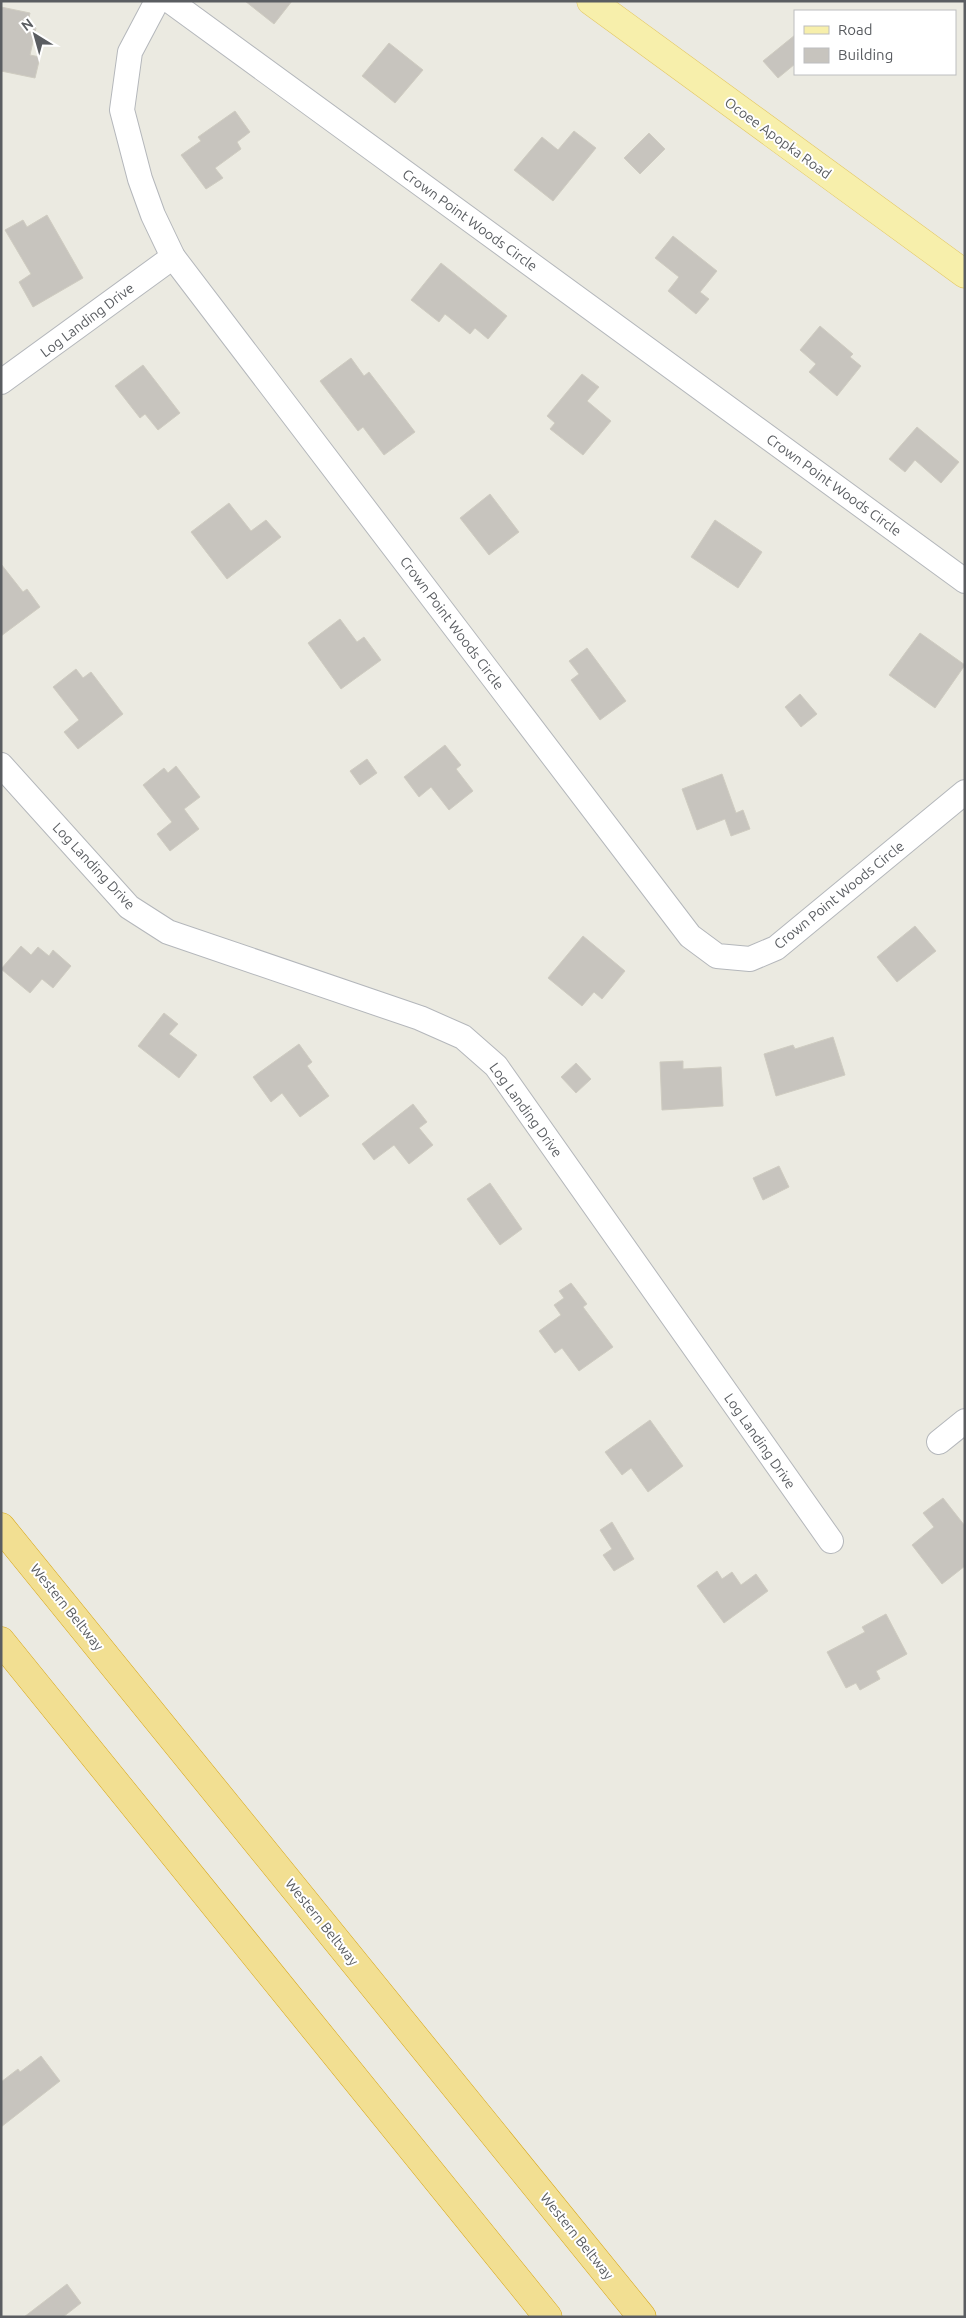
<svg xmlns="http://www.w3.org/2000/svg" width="966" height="2318" font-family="Ubuntu,sans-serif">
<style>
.building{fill:#c7c4be;stroke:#cfccc1}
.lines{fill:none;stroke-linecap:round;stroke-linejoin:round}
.minor-casing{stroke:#b4b7bb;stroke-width:26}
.major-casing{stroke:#e3c763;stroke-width:29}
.highway-casing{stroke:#d7a616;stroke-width:29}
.minor{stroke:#fff;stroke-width:24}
.major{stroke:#f7efab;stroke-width:28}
.highway{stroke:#f2df92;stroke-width:28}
.labels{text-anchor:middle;stroke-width:4;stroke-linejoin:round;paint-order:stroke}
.street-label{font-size:14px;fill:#5a5d61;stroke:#fff}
</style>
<rect width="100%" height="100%" fill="#ebeae1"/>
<!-- building -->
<g class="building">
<polygon points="245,1 292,1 274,24"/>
<polygon points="1,7 30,13 27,26 36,28 30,55 40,57 35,78 1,71"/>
<polygon points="795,35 795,64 778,78 763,61"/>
<polygon points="389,43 423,70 395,103 362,76"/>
<polygon points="235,111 250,132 237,142 241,149 215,168 223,178 206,189 181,155 201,141 198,137"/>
<polygon points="574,131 596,148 553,201 514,170 542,137 558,150"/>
<polygon points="649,133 665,149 640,174 624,158"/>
<polygon points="47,215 83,278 33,307 19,282 31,274 5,230 23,220 27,227"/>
<polygon points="673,236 717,271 700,292 709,299 696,314 668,291 679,277 655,258"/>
<polygon points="441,263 507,316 488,339 475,328 470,334 445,314 439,322 411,300"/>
<polygon points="820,326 853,354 850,357 861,366 837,396 809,372 816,364 800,350"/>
<polygon points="351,358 364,376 369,372 415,432 384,455 363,427 358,431 320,381"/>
<polygon points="143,365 180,413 158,430 145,414 140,418 115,386"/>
<polygon points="582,374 599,387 587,401 611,421 583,455 550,429 555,423 547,416"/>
<polygon points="917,427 959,462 941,483 915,460 905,472 889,459"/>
<polygon points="490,494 519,532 489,555 460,518"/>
<polygon points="229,503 251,531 266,520 281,537 227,579 191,532"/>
<polygon points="715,520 762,552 738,588 691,557"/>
<polygon points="1,564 23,592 27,589 40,607 1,636"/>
<polygon points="340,619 357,642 364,637 381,660 341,689 308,643"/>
<polygon points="920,633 965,665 935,708 889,675"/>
<polygon points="587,648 626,701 600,720 571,680 579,674 569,661"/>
<polygon points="76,669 83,678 91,672 123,714 78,749 64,732 79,720 53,687"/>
<polygon points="800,694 817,714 801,727 785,707"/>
<polygon points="445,745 461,765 456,769 473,791 449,810 431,787 419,797 404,777"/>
<polygon points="367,759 377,773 360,785 350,771"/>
<polygon points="176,766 200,797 184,809 199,829 170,851 157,834 172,822 143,785 164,768 168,773"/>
<polygon points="722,774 736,813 743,810 750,829 731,836 725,819 697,830 682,789"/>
<polygon points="915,926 936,951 897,982 877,957"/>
<polygon points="583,936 625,971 602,999 594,992 582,1006 548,978"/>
<polygon points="21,946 31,955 38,947 49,956 53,950 71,966 53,988 42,979 30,993 1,969"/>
<polygon points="164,1013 178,1024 169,1034 197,1055 179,1078 138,1046"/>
<polygon points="833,1037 845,1075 776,1096 764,1054 793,1045 795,1049"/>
<polygon points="299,1044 312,1062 307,1066 329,1096 300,1117 282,1093 271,1102 253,1077"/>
<polygon points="683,1061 683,1069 721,1067 723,1106 662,1110 660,1062"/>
<polygon points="576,1063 591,1079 576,1093 561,1077"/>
<polygon points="413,1104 427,1122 419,1128 433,1145 409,1164 394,1145 374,1160 362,1144"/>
<polygon points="779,1166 789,1187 763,1200 753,1178"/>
<polygon points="490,1183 522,1229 500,1245 467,1199"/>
<polygon points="571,1283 587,1304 583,1307 613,1347 579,1371 562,1348 555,1353 539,1331 561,1315 554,1305 564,1298 559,1291"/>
<polygon points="650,1420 683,1466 648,1492 631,1468 622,1475 605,1452"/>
<polygon points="943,1498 965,1526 965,1566 942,1584 912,1545 934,1527 923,1513"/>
<polygon points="612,1522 634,1559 614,1571 603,1555 612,1549 600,1530"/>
<polygon points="717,1571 722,1579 732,1572 741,1585 756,1574 768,1591 724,1623 697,1586"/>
<polygon points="886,1614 907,1654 876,1671 880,1679 860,1690 856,1683 846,1688 827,1652 865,1632 862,1627"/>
<polygon points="41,2056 60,2081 1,2127 1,2082 18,2069 20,2072"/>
<polygon points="67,2284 81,2303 63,2317 24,2317"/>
</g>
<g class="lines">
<!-- minor casing -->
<g class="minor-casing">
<g id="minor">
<polyline points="157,1 130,52 122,110 140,179 153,215 173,257 690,936 717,956 750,959 776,948 965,792"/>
<polyline points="170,1 965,581"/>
<polyline points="1,382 173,257"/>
<polyline points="1,765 129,907 168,932 420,1018 463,1037 496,1066 831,1541"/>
<polyline points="939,1442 965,1421"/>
</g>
</g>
<!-- major casing -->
<g class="major-casing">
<polyline id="major" points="591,1 965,274"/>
</g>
<!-- highway casing -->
<g class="highway-casing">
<g id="highway">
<polyline points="1,1527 642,2317"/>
<polyline points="1,1641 548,2317"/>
</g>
</g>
<!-- minor -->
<use href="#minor" class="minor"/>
<!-- major -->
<use href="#major" class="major"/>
<!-- highway -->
<use href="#highway" class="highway"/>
</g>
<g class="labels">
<!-- street labels -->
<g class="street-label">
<text transform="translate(778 138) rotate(36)" y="5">Ocoee Apopka Road</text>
<text transform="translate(470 220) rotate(36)" y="5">Crown Point Woods Circle</text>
<text transform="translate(87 320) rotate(-37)" y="5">Log Landing Drive</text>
<text transform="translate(834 485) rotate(36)" y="5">Crown Point Woods Circle</text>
<text transform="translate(452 623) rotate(53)" y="5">Crown Point Woods Circle</text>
<text transform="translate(94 866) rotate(47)" y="5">Log Landing Drive</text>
<text transform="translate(839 895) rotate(-39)" y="5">Crown Point Woods Circle</text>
<text transform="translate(526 1110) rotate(54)" y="5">Log Landing Drive</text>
<text transform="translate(760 1441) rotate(55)" y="5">Log Landing Drive</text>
<text transform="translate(67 1607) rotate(51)" y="5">Western Beltway</text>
<text transform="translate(322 1922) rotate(51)" y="5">Western Beltway</text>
<text transform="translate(577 2236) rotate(51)" y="5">Western Beltway</text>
</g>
</g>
<!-- border -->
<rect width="966" height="2318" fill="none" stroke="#5a5d61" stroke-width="5"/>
<!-- legend -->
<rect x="794" y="10" width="162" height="65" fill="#ffffff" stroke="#bdbec0"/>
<rect x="804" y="26" width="25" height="8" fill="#f7efab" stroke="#bdbec0"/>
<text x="838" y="35" font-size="15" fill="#5a5d61">Road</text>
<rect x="804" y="48" width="25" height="15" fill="#c7c4be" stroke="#bdbec0"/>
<text x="838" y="60" font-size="15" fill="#5a5d61">Building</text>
<!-- north arrow -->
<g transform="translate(35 35) rotate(323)" stroke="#ffffff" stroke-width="4" paint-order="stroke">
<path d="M0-4L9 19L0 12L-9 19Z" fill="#5a5d61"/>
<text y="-8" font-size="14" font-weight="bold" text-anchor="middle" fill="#5a5d61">N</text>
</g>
</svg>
